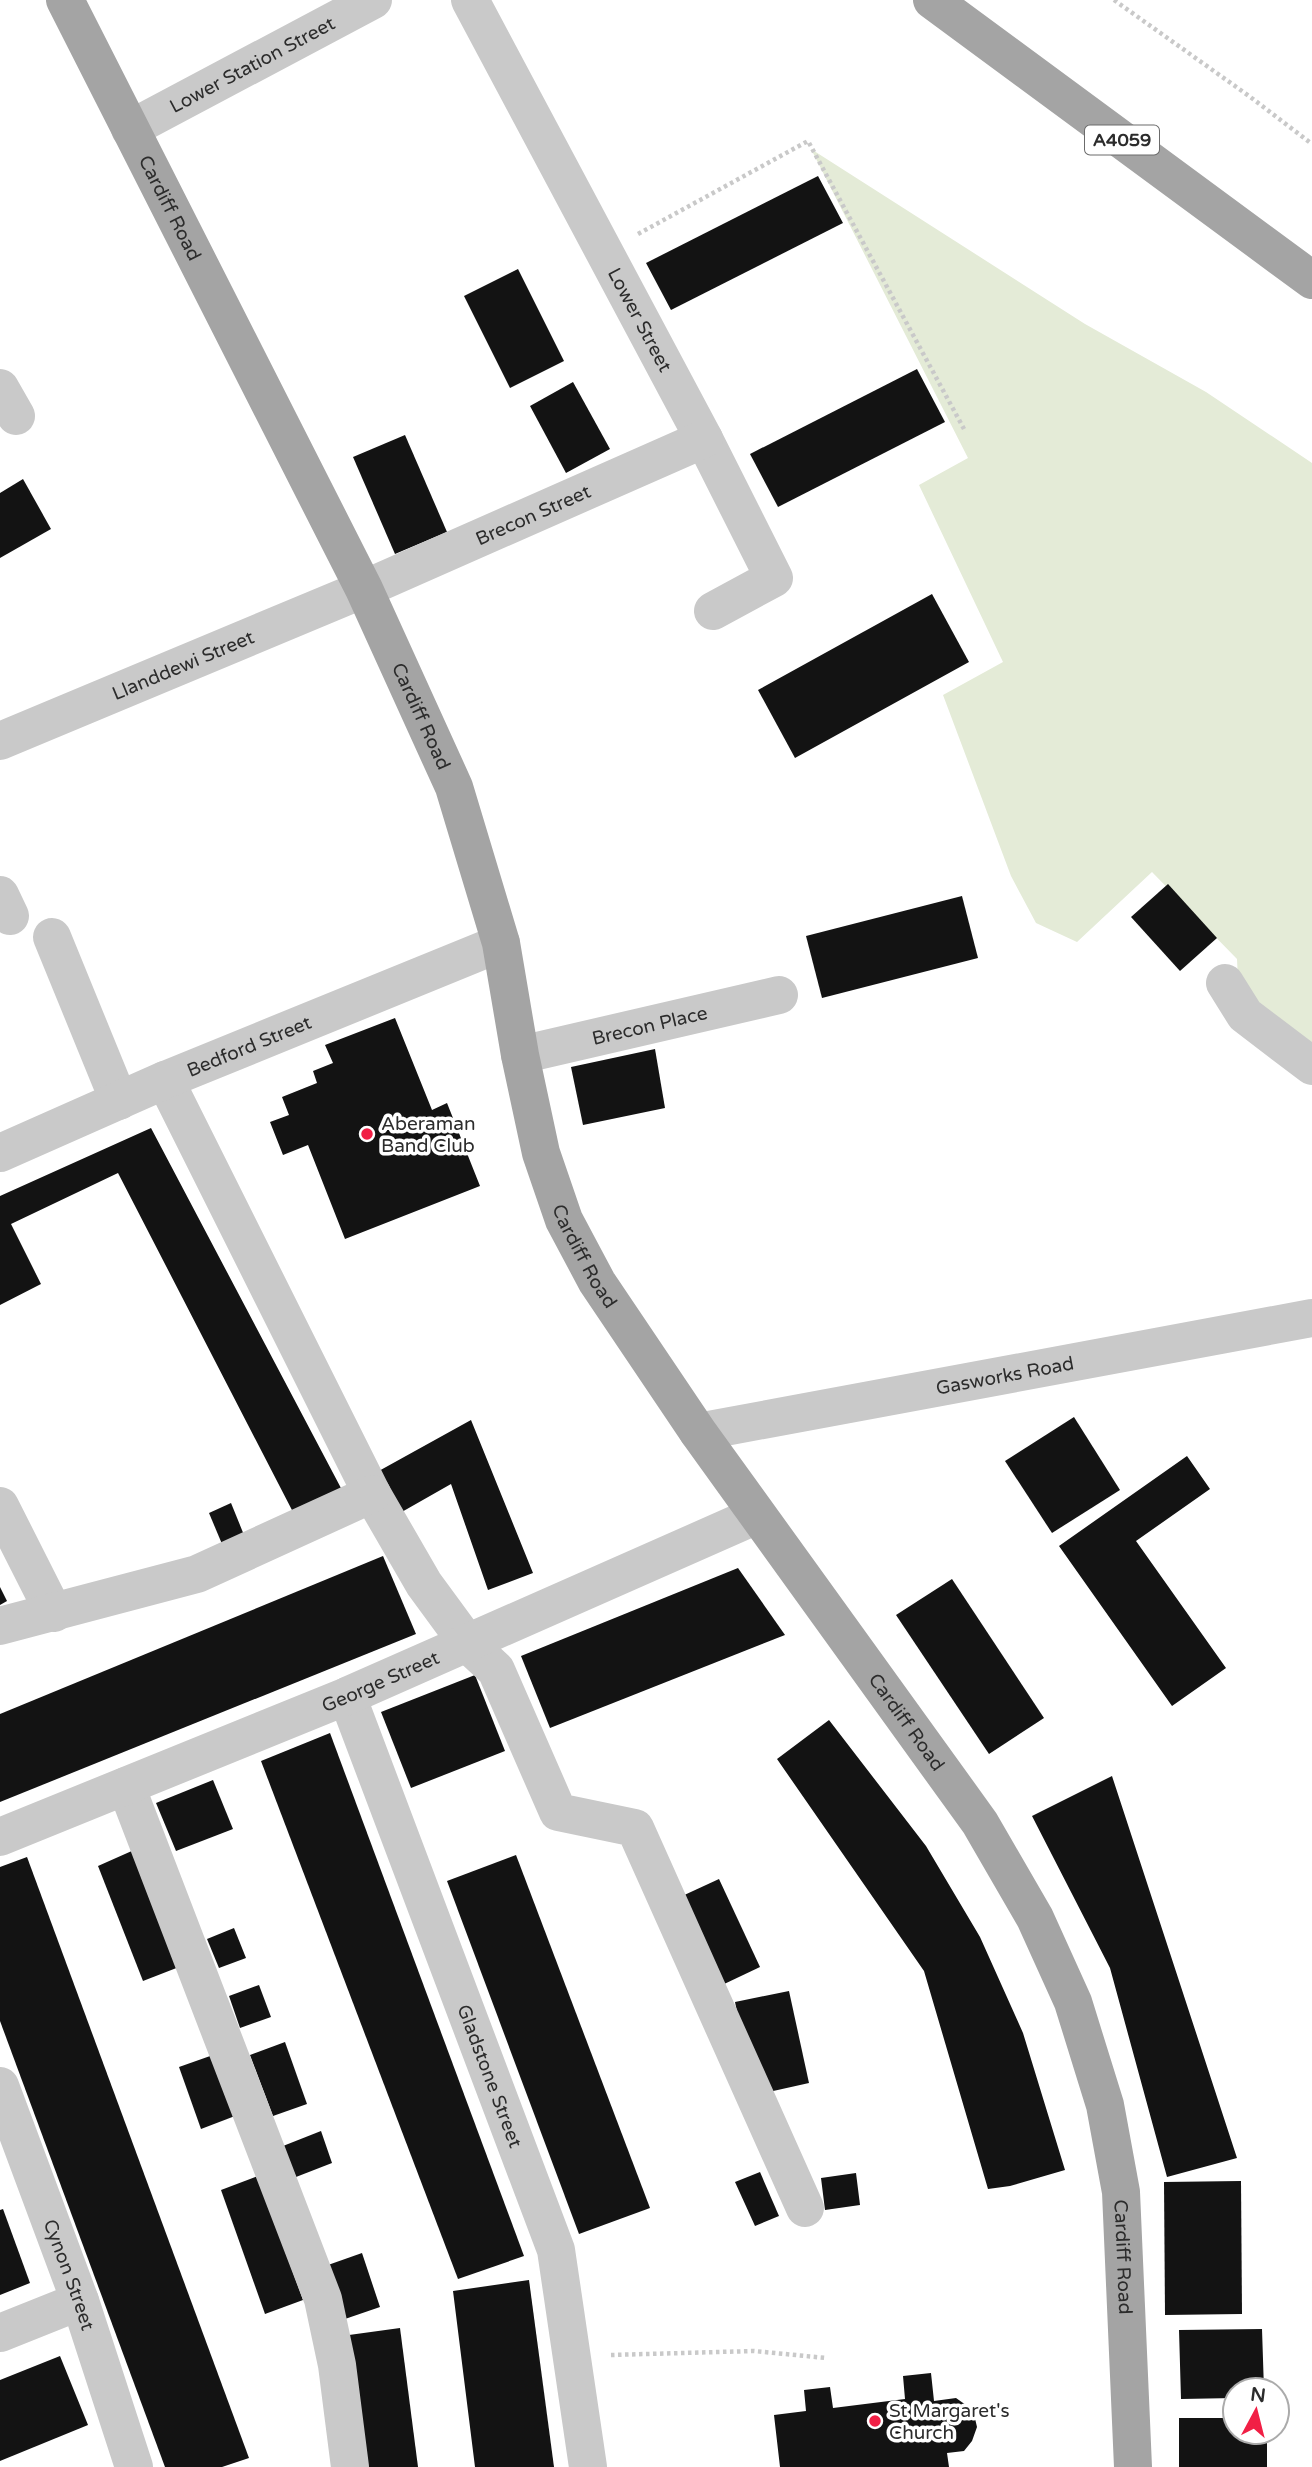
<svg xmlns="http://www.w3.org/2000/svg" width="1312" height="2467" font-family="'Varela Round',sans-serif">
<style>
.green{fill:#e4ebd7}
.building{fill:#131313}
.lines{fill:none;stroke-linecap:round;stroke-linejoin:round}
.path{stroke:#c9c9c9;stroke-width:4.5;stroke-dasharray:3.5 3.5;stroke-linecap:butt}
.minor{stroke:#c9c9c9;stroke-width:38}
.major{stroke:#a4a4a4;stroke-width:38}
.poi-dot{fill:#f11f45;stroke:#fff;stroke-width:2.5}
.labels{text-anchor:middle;stroke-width:7;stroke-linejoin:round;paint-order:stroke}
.shield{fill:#fff;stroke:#6b6b6b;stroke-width:2}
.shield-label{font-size:18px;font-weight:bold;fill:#2c2c2c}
.street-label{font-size:19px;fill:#2c2c2c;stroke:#fff}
.poi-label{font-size:19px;fill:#2c2c2c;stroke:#fff;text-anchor:start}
</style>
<rect width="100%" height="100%" fill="#fff"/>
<!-- green -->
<polygon class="green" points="811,149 1085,324 1206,392 1312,463 1312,1046 1264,1009 1238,981 1237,959 1152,872 1077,942 1036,923 1011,876 943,695 1003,662 919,485 968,458"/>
<!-- building -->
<g class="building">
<polygon points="818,176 843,223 671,310 646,263"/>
<polygon points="518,269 564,361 510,388 464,296"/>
<polygon points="917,369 945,422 778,507 750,454"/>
<polygon points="573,382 610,449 566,473 530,406"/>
<polygon points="405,435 447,532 395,554 353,457"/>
<polygon points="23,479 51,529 0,558 0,493"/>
<polygon points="932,594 969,662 795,758 758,690"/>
<polygon points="1168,884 1217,938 1180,971 1131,917"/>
<polygon points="962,896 978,958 822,998 806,936"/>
<polygon points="395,1018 432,1110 447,1103 480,1186 345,1239 308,1145 283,1155 270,1122 289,1115 282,1097 317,1083 313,1071 333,1063 325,1045"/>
<polygon points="655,1049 665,1108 583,1125 571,1067"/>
<polygon points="151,1128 342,1490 294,1514 118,1173 11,1224 41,1284 0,1305 0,1196"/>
<polygon points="1074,1417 1120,1490 1052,1533 1005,1461"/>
<polygon points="471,1420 533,1573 488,1590 451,1484 400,1513 377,1472"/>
<polygon points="1187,1456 1210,1489 1136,1541 1226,1668 1172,1706 1059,1546"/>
<polygon points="231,1503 244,1535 222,1544 209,1513"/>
<polygon points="383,1556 416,1634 0,1802 0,1714"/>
<polygon points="738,1568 785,1635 550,1728 521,1656"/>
<polygon points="952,1579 1044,1718 989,1754 896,1615"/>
<polygon points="0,1587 7,1601 0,1605"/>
<polygon points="475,1675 505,1751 411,1788 381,1712"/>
<polygon points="829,1720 926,1846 980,1937 1023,2033 1065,2170 1010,2186 988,2189 924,1971 777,1759"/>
<polygon points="330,1733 524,2256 458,2279 261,1761"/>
<polygon points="1112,1776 1237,2158 1167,2177 1110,1968 1032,1816"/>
<polygon points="213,1780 233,1829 176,1851 156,1803"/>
<polygon points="134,1850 179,1967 143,1981 98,1866"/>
<polygon points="516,1855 650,2208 579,2234 447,1881"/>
<polygon points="27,1857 249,2458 222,2467 165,2467 0,2021 0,1867"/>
<polygon points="719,1879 760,1967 720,1986 680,1897"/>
<polygon points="234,1928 246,1958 219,1968 207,1939"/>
<polygon points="259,1985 271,2017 240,2028 229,1996"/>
<polygon points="789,1991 809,2083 755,2095 735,2002"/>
<polygon points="285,2042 307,2104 273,2116 250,2055"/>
<polygon points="213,2055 235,2116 201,2129 179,2067"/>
<polygon points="321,2131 332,2163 296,2177 283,2146"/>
<polygon points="760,2172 779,2216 755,2226 735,2182"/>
<polygon points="856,2173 860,2205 825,2210 821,2178"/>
<polygon points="258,2176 303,2300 265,2314 221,2190"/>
<polygon points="1241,2181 1242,2314 1165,2315 1164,2182"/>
<polygon points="3,2209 30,2283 0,2295 0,2210"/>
<polygon points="362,2253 380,2307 345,2319 328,2265"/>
<polygon points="529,2280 554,2467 475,2467 453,2291"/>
<polygon points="400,2328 418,2467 366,2467 349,2335"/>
<polygon points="1262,2329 1264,2390 1235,2390 1235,2398 1181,2399 1179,2330"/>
<polygon points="60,2356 88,2425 0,2461 0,2380"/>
<polygon points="931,2373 934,2401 956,2398 973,2410 977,2427 972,2441 964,2451 947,2453 949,2467 780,2467 774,2415 806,2411 804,2390 830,2387 833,2408 905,2399 903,2376"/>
<polygon points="1179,2418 1235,2418 1235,2432 1267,2432 1267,2467 1179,2467"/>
</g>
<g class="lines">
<!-- path -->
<g class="path">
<polyline points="1114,0 1249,96 1312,144"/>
<polyline points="638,234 808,141 964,429"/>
<polyline points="611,2355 754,2351 826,2358"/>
</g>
<!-- minor -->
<g class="minor">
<path id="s1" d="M 470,0 L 704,439 L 774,578 L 713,611"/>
<path id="s2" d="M 130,129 L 373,0"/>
<polyline points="0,388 16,416"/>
<path id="s3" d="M 0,741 L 364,589 L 704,439"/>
<polyline points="0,895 10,916"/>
<polyline points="52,937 119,1101"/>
<polyline points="1225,983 1245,1015 1312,1066"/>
<path id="s4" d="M 520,1055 L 779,995"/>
<polyline points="165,1080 372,1494 424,1584 468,1644 496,1670 558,1812 635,1828 805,2208"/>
<path id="s5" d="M 0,1153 L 165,1080 L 501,943"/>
<path id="s6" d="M 698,1432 L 1312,1318"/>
<polyline points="0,1506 54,1613"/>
<polyline points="0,1626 197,1574 372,1494"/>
<path id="s7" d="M 347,1696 L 556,2250 L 588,2467"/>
<polyline points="126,1786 323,2299 337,2365 350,2467"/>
<path id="s8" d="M 0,1837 L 347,1696 L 757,1515"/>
<path id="s9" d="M 0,2086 L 80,2301 L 134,2467"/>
<polyline points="0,2333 80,2301"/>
</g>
<!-- major -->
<g class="major">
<path id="s10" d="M 65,0 L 364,589 L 454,787 L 501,943 L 520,1055 L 541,1153 L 564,1220 L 597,1282 L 698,1432 L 980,1823 L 1035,1918 L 1073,2002 L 1105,2105 L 1121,2192 L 1133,2467"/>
<polyline points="932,0 1312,280"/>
</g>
</g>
<!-- markers -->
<g class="poi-dot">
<circle cx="367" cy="1134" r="7"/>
<circle cx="875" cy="2421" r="7"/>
</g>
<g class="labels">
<!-- shield labels -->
<rect class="shield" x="1085" y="125.5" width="74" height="29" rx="5"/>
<g class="shield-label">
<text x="1122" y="146">A4059</text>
</g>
<!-- street labels -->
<g class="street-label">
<text dy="7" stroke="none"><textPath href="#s2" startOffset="138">Lower Station Street</textPath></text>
<text dy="7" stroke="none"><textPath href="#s10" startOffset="233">Cardiff Road</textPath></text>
<text dy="7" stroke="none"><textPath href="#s1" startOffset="362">Lower Street</textPath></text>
<text dy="7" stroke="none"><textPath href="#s3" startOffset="579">Brecon Street</textPath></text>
<text dy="7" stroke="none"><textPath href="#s3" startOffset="198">Llanddewi Street</textPath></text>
<text dy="7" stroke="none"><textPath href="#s10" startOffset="800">Cardiff Road</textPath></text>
<text dy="7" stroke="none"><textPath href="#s4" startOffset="133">Brecon Place</textPath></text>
<text dy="7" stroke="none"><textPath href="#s5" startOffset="271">Bedford Street</textPath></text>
<text dy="7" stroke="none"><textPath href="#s10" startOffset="1367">Cardiff Road</textPath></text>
<text dy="7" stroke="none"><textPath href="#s6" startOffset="312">Gasworks Road</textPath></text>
<text dy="7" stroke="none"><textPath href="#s8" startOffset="411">George Street</textPath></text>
<text dy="7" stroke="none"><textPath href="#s10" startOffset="1934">Cardiff Road</textPath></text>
<text dy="7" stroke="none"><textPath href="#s7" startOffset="406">Gladstone Street</textPath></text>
<text dy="7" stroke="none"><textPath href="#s10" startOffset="2522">Cardiff Road</textPath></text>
<text dy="7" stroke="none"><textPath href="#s9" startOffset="201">Cynon Street</textPath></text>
</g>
<!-- poi labels -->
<g class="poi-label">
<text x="381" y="1130">Aberaman<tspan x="381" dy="22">Band Club</tspan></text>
<text x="889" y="2417">St Margaret's<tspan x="889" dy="22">Church</tspan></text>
</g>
</g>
<!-- north arrow -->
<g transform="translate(1256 2411) rotate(7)"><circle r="33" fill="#ffffff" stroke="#ababab" stroke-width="2"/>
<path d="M0-5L12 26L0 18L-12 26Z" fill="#f11f45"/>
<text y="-10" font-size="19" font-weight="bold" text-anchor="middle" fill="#2c2c2c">N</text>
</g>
</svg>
